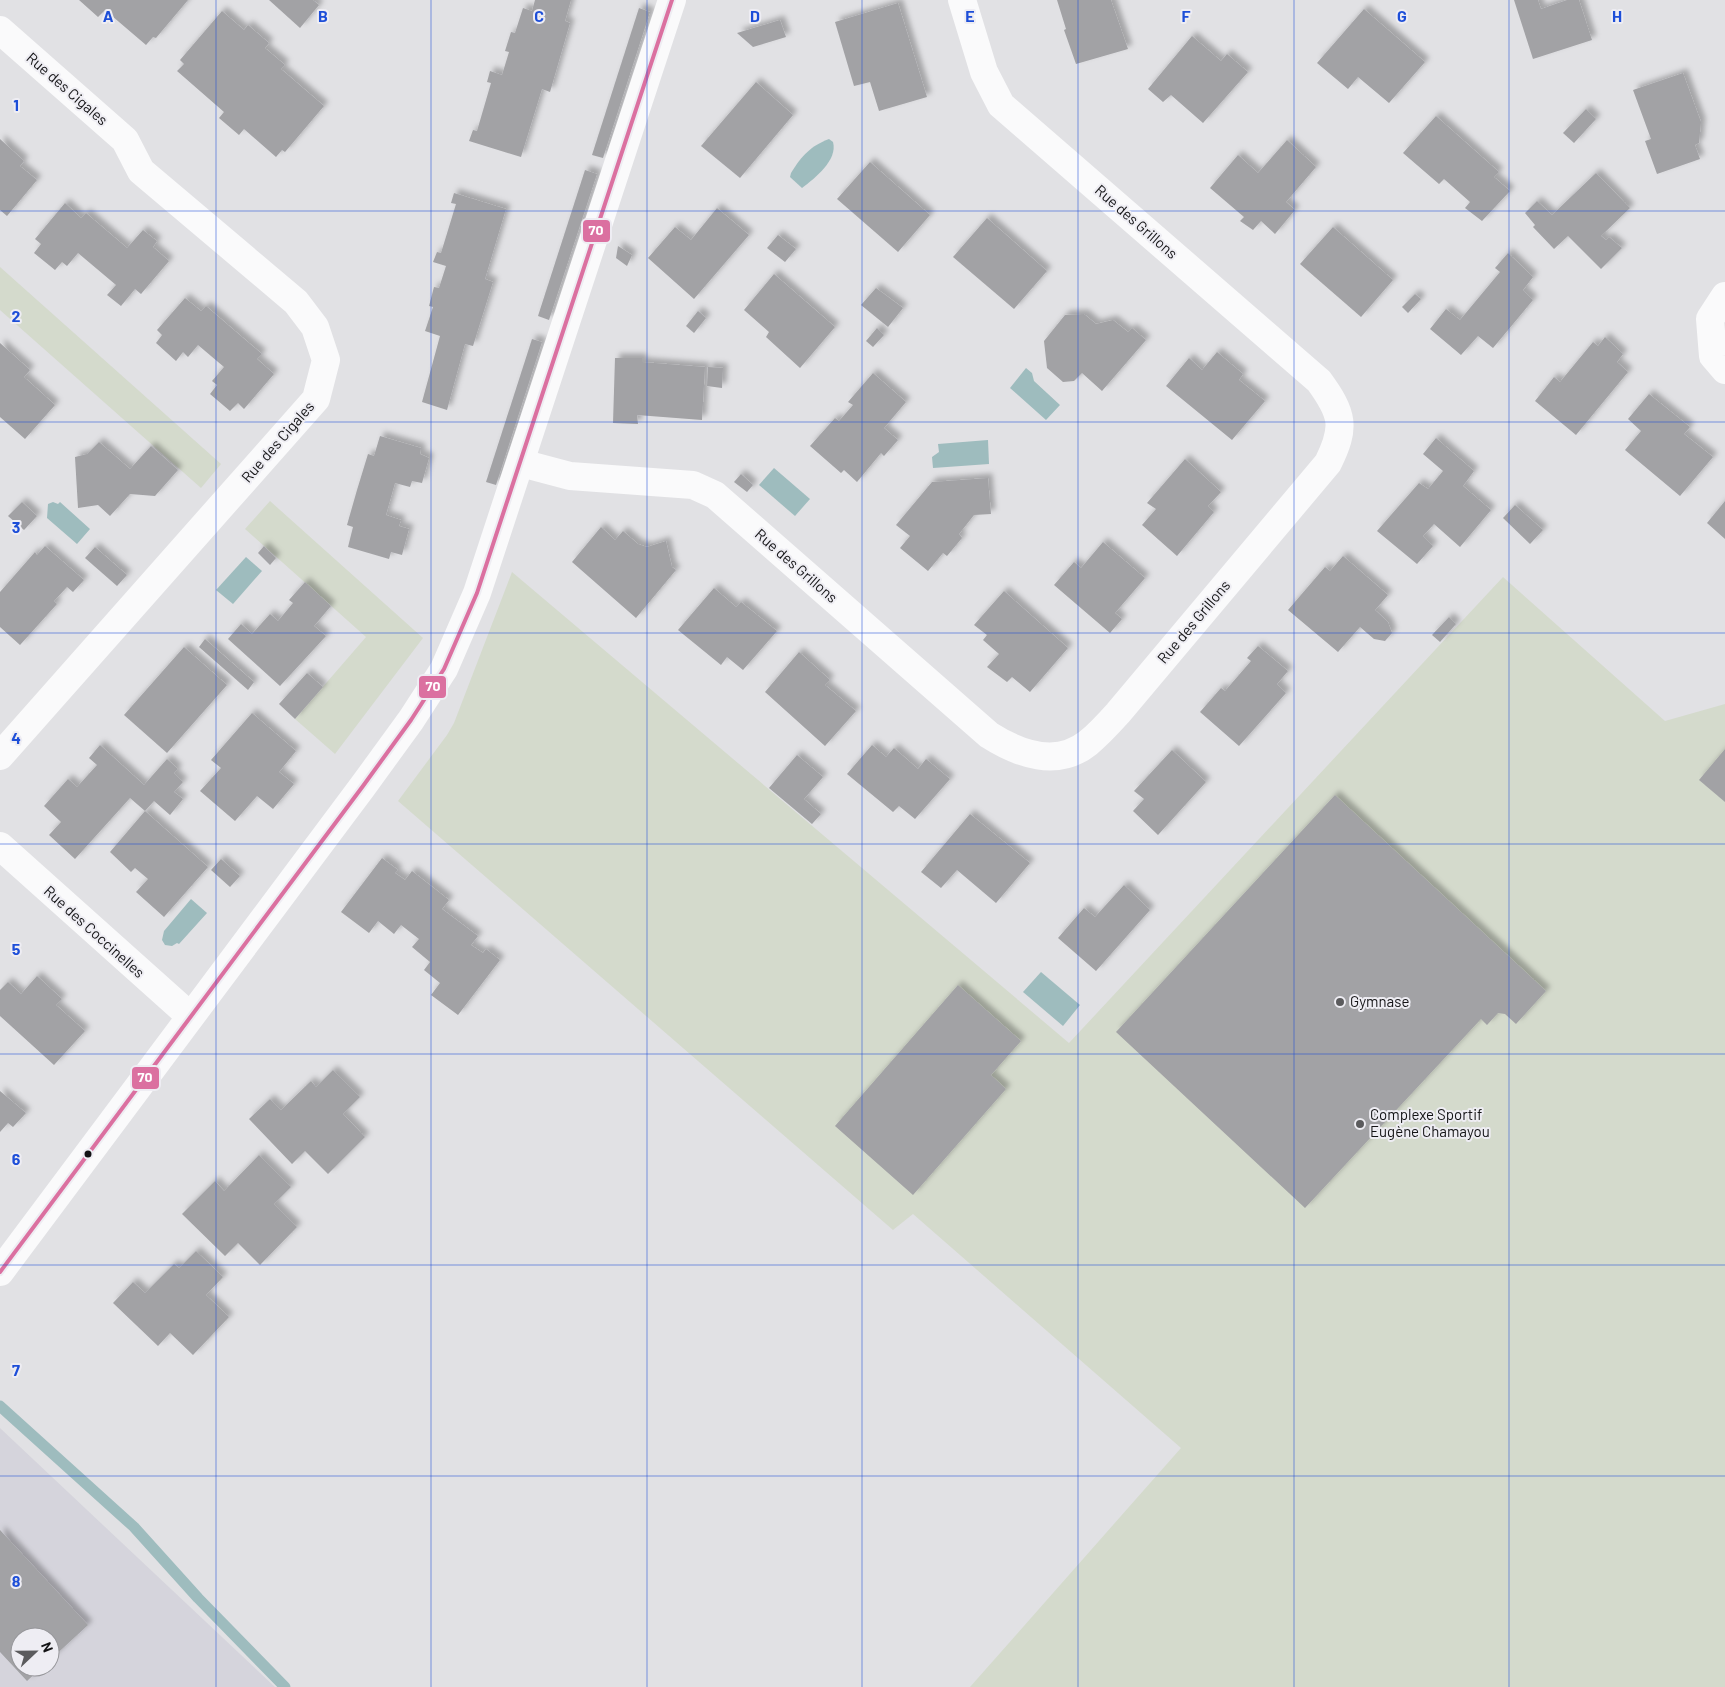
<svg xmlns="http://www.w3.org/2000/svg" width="1725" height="1687" font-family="Barlow,sans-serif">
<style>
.built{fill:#d5d4dc;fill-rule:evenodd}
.green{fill:#d4dacc}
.water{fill:#9ebcbe}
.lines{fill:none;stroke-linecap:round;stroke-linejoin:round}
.stream{stroke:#9ebcbe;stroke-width:11}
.building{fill:#a2a2a5;filter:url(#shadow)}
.street{stroke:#fafafb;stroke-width:28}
.bus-1-casing{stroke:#eeedf3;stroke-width:8}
.bus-1{stroke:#db70a0;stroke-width:4}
.grid{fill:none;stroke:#1d4ed8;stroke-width:1;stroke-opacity:0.55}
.poi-dot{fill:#5b5b5d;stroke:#eeedf3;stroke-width:2}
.bus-dot{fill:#131315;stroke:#eeedf3;stroke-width:2}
.labels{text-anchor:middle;stroke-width:4;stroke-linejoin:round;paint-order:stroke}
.street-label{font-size:15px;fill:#131315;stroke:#eeedf3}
.poi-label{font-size:15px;fill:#131315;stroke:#eeedf3;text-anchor:start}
.grid-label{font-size:16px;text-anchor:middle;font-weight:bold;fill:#1d4ed8;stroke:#eeedf3;stroke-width:4;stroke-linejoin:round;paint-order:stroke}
.line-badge{stroke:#eeedf3;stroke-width:2}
.badge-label{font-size:14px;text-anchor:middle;font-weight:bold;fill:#fff}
</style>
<defs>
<filter id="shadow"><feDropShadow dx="4.5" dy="-4.5" stdDeviation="2.5" flood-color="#0004"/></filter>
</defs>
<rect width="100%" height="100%" fill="#e1e1e4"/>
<!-- built -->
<path class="built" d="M 0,1428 L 275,1687 L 0,1687 ZM 20,1637 L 50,1637 L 50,1667 L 20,1667 Z"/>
<!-- green -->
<g class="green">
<polygon points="0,267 221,464 201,488 0,310"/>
<polygon points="270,501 423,638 335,754 295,719 366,637 245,529"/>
<polygon points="512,572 1069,1043 1503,577 1665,721 1725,704 1725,1687 970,1687 1181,1448 913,1214 893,1230 398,801 447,735 454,723"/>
</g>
<!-- water -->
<g class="water">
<path d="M 829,139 L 833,142 C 838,160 815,178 802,188 L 790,177 L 791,173 C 802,155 811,146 829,139 Z"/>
<polygon points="1026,368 1032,373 1034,381 1060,405 1046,420 1010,388"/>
<polygon points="988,440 989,464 933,468 932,457 939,452 938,444"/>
<polygon points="774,468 810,499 795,516 759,485"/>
<polygon points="53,502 58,504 60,502 90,529 77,544 47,518 48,504"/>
<polygon points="246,557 262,571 233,604 216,590"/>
<polygon points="191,899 207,913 179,944 177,943 172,946 165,945 162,940 164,931"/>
<polygon points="1041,972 1080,1005 1063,1026 1023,992"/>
</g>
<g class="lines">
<!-- stream -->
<polyline class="stream" points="0,1406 134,1527 198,1598 285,1687"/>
</g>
<!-- building -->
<g class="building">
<polygon points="79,0 188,0 156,38 153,37 146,45 105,10 98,17"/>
<polygon points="269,0 313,0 319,5 300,28"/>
<polygon points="535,0 571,0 565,21 570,23 550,92 542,89 521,157 469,141 473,130 477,131 491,83 487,82 490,71 502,75 509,52 505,51 511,32 515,33 523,8 532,11"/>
<polygon points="1057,0 1111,0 1128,49 1076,64 1064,30 1066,29"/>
<polygon points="1514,0 1538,0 1541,9 1567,0 1579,0 1592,40 1533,59"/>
<polygon points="898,3 927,97 879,111 870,82 854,86 835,22"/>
<polygon points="639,8 650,12 603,158 592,155"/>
<polygon points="1364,9 1425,62 1389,103 1358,77 1348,89 1317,63"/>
<polygon points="222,11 244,30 248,25 269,43 265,48 285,65 281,69 324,106 285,152 282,150 276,157 244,129 239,135 219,118 224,112 177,71 184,64 180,60"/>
<polygon points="780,20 786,37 753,47 737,33"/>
<polygon points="1192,36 1221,61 1227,54 1248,72 1203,123 1171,95 1163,102 1148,89"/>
<polygon points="1683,73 1701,122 1699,143 1695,145 1700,159 1657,174 1645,141 1651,139 1633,90"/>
<polygon points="756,82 793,115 740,178 701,146"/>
<polygon points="1586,109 1596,119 1574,143 1563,133"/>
<polygon points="1436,116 1499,172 1494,177 1510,191 1482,221 1465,208 1470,202 1444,179 1439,184 1403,153"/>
<polygon points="0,139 24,161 20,166 37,180 7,216 0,210"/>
<polygon points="1287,140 1316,167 1286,202 1295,210 1275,234 1261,221 1253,230 1240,221 1244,217 1210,188 1238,155 1258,173"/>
<polygon points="870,162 930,215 898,252 837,199"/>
<polygon points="585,170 597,174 549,320 538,316"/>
<polygon points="1596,173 1630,208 1601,236 1606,240 1609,237 1622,248 1601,269 1568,236 1554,249 1533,227 1535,225 1525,213 1537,201 1552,215"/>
<polygon points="454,193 506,209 485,279 493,282 473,346 465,344 447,410 422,402 440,336 425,331 433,307 429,306 434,287 439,288 446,266 433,262 437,252 441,253 456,204 451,203"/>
<polygon points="65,203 81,218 86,213 127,248 143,230 157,241 153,247 169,261 141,294 135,289 121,306 107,295 116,285 78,253 67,266 62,262 55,270 34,253 41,244 35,239"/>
<polygon points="717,208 749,235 694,299 648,258 675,227 691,240"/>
<polygon points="987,218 1047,271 1014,309 953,257"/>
<polygon points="1333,227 1393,280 1361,317 1300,264"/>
<polygon points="778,235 796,249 785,262 767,248"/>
<polygon points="618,246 632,255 627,266 616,258"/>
<polygon points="1508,253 1533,277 1523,290 1533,300 1493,348 1478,336 1461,355 1430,329 1446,309 1460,320 1500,272 1495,268"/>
<polygon points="774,274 835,327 800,368 766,337 769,332 744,310"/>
<polygon points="876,288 903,308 888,327 861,305"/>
<polygon points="1415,294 1421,299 1408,313 1402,307"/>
<polygon points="185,298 201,311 206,306 262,354 257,359 274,374 244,409 238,403 230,411 210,394 217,385 212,381 224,367 198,345 188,357 183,352 176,361 156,343 162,335 157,330"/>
<polygon points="698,311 706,318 694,333 686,326"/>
<polygon points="1084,314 1096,324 1113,320 1128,332 1132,328 1146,340 1102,391 1082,373 1074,381 1063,382 1047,368 1044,341 1065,315"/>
<polygon points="877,328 884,335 873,347 866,341"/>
<polygon points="1605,337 1623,354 1617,362 1628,372 1576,435 1535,401 1554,377 1560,382 1593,342 1598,346"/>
<polygon points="532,339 542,342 496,485 486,482"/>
<polygon points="0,343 30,370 24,377 55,405 25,439 0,417"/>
<polygon points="1217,352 1243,374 1239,380 1265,401 1232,440 1166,386 1189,358 1202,370"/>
<polygon points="615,358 642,358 642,362 705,367 702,420 637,415 638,424 613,423"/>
<polygon points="708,367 723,368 722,388 707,386"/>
<polygon points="873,373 906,402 884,428 898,440 884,456 881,453 857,482 844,470 841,473 810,446 835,418 839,421 853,405 848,402"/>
<polygon points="1649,394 1690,427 1684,434 1713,457 1680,496 1625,450 1641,431 1628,419"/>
<polygon points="380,436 421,448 420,454 429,458 422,483 412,481 410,487 395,483 386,515 401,520 399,526 409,529 402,555 391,552 389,559 348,547 353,527 347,525 357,490 368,454 374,456"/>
<polygon points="1436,438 1474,471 1463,486 1491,510 1460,547 1434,524 1423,536 1433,546 1417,564 1377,531 1419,483 1428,489 1443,471 1423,454"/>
<polygon points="99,442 130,469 151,446 178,470 155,496 130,494 110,516 98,505 78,508 75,457 87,454"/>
<polygon points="1185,459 1221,492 1208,506 1214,512 1177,556 1142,525 1156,509 1147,503"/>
<polygon points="741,474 753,485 747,492 734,482"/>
<polygon points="988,478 991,514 974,515 959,534 962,538 947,556 943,553 928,571 900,548 910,536 896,525 932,482"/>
<polygon points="1725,501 1725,539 1707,523"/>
<polygon points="22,502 37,516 24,530 8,516"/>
<polygon points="1515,505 1543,530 1530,544 1503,518"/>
<polygon points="601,527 615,540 623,531 638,544 647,547 666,541 672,567 676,570 636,618 572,562"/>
<polygon points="1103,542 1145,578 1115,613 1122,619 1110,633 1054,585 1074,562 1081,568"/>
<polygon points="45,546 84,580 73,592 67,587 54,601 57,604 20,645 0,627 0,592 35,552 37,555"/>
<polygon points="264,546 276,558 270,565 258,553"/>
<polygon points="95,547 127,575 117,586 85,558"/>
<polygon points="1343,556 1388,595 1375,610 1388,622 1392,633 1385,641 1374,639 1360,627 1338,652 1288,610 1325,567 1330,571"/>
<polygon points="305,582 331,606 314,626 326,636 280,686 228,639 241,624 252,634 270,614 278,621 293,603 289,600"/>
<polygon points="714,588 736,607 741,602 777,631 743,670 727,657 721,665 678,630"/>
<polygon points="1004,591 1068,648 1030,692 1012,677 1007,682 987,667 999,654 983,640 987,635 974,625"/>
<polygon points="1449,617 1456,624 1440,642 1432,635"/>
<polygon points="205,639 254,682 248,690 199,647"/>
<polygon points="1258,646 1288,671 1277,684 1286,693 1239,746 1200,712 1221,688 1225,691 1251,661 1247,658"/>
<polygon points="184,647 227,685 167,753 124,715"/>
<polygon points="799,652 830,680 825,685 856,711 825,746 765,692"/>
<polygon points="307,673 323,687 295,719 279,704"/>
<polygon points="252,713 296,751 279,772 294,784 273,809 257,796 235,821 200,791 221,768 211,760"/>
<polygon points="100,745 144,785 167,759 178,769 174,773 183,782 174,792 183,799 170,815 154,801 145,811 130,798 75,859 49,835 61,822 44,806 68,779 77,787 97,765 89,758"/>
<polygon points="872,745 886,757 894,748 918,769 926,759 950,779 915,819 899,806 893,812 847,774"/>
<polygon points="1725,749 1725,802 1699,780"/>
<polygon points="1172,750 1206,782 1158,835 1133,811 1144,799 1134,791"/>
<polygon points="797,755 823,777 804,799 821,814 812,824 769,788"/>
<polygon points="1335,795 1546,991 1516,1024 1505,1014 1498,1013 1487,1025 1481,1019 1305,1208 1116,1032"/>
<polygon points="145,811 208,867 164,917 136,892 148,879 135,868 131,872 110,852"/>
<polygon points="970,814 1030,863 996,903 957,870 941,888 921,872"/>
<polygon points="382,858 398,870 395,873 405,880 412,871 449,900 442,909 478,936 471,945 483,953 486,949 500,960 458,1015 431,995 440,983 424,970 430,962 412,947 419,939 401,925 394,934 378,921 369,933 341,912"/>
<polygon points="221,859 240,876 230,887 211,870"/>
<polygon points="1124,885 1150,910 1096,971 1058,938 1084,908 1095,917"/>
<polygon points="37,976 62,999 56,1005 85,1031 54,1065 0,1016 0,990 8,982 21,994"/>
<polygon points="958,985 1021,1041 991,1075 1006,1089 913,1195 835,1126"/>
<polygon points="333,1070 360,1097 343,1114 365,1137 328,1174 305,1151 292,1164 249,1119 270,1099 281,1110 311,1081 316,1087"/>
<polygon points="0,1091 26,1113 13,1127 8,1123 0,1132"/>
<polygon points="259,1155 291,1187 274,1204 297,1227 260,1265 238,1243 225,1256 182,1214 215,1181 224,1191"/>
<polygon points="196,1251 223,1277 206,1295 229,1317 193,1355 170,1333 158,1346 113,1303 133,1282 145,1293 174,1264 179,1268"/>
<polygon points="0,1530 88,1625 50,1660 50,1637 20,1637 20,1667 42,1667 27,1681 0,1652"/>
</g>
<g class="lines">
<!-- street -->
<g class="street">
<polyline points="0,30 125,140 141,171 296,302 315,327 326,360 316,399 0,756"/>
<polyline points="1725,296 1710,319 1713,356 1725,370"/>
<path d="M 521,463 L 570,476 L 693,485 L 715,495 L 989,735 C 1019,754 1057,768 1088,743 C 1099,734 1109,723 1118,713 L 1328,463 C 1346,427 1343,414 1319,381 L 1001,105 L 984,72 L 962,0"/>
<polyline points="0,846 190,1016"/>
<polyline points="0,1272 363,786 411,720 444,669 477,593 672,0"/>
</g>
<!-- bus-1 casing -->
<g class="bus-1-casing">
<polyline id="bus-1" points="0,1272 363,786 411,720 444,669 477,593 672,0"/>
</g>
<!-- bus-1 -->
<use href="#bus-1" class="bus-1"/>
</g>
<!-- grid -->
<path class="grid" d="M 216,0 L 216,1687M 431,0 L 431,1687M 647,0 L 647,1687M 862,0 L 862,1687M 1078,0 L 1078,1687M 1294,0 L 1294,1687M 1509,0 L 1509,1687M 0,211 L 1725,211M 0,422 L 1725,422M 0,633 L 1725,633M 0,844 L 1725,844M 0,1054 L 1725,1054M 0,1265 L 1725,1265M 0,1476 L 1725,1476"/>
<!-- markers -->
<g class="poi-dot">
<circle cx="1340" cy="1002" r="5"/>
<circle cx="1360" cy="1124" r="5"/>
</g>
<circle class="bus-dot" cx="88" cy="1154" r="4.5"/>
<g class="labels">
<!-- street labels -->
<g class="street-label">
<text transform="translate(67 89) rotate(41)" y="5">Rue des Cigales</text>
<text transform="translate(1136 222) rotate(41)" y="5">Rue des Grillons</text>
<text transform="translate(278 442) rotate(-49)" y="5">Rue des Cigales</text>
<text transform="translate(796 566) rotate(41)" y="5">Rue des Grillons</text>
<text transform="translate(1194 622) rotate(-50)" y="5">Rue des Grillons</text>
<text transform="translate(94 932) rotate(42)" y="5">Rue des Coccinelles</text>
</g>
<!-- poi labels -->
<g class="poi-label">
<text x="1350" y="1007">Gymnase</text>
<text x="1370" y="1120">Complexe Sportif<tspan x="1370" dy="17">Eugène Chamayou</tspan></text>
</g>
</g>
<g class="grid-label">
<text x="108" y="22">A</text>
<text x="323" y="22">B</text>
<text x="539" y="22">C</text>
<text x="755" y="22">D</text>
<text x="970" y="22">E</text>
<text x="1186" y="22">F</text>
<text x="1402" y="22">G</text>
<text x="1617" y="22">H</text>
<text x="16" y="111">1</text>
<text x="16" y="322">2</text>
<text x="16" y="533">3</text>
<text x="16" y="744">4</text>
<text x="16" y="955">5</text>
<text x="16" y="1165">6</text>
<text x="16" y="1376">7</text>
<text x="16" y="1587">8</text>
</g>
<g class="line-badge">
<rect x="582" y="219" width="29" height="24" rx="5" fill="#db70a0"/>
<rect x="418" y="675" width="29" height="24" rx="5" fill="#db70a0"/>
<rect x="131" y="1066" width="29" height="24" rx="5" fill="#db70a0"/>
</g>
<g class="badge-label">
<text x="596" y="235">70</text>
<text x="433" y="691">70</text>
<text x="145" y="1082">70</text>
</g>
<!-- north arrow -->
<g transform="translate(35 1652) rotate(68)"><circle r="24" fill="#eeedf3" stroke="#96969a"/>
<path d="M0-4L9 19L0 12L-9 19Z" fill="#5b5b5d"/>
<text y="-8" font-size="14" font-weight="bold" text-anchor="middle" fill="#131315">N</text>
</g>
</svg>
